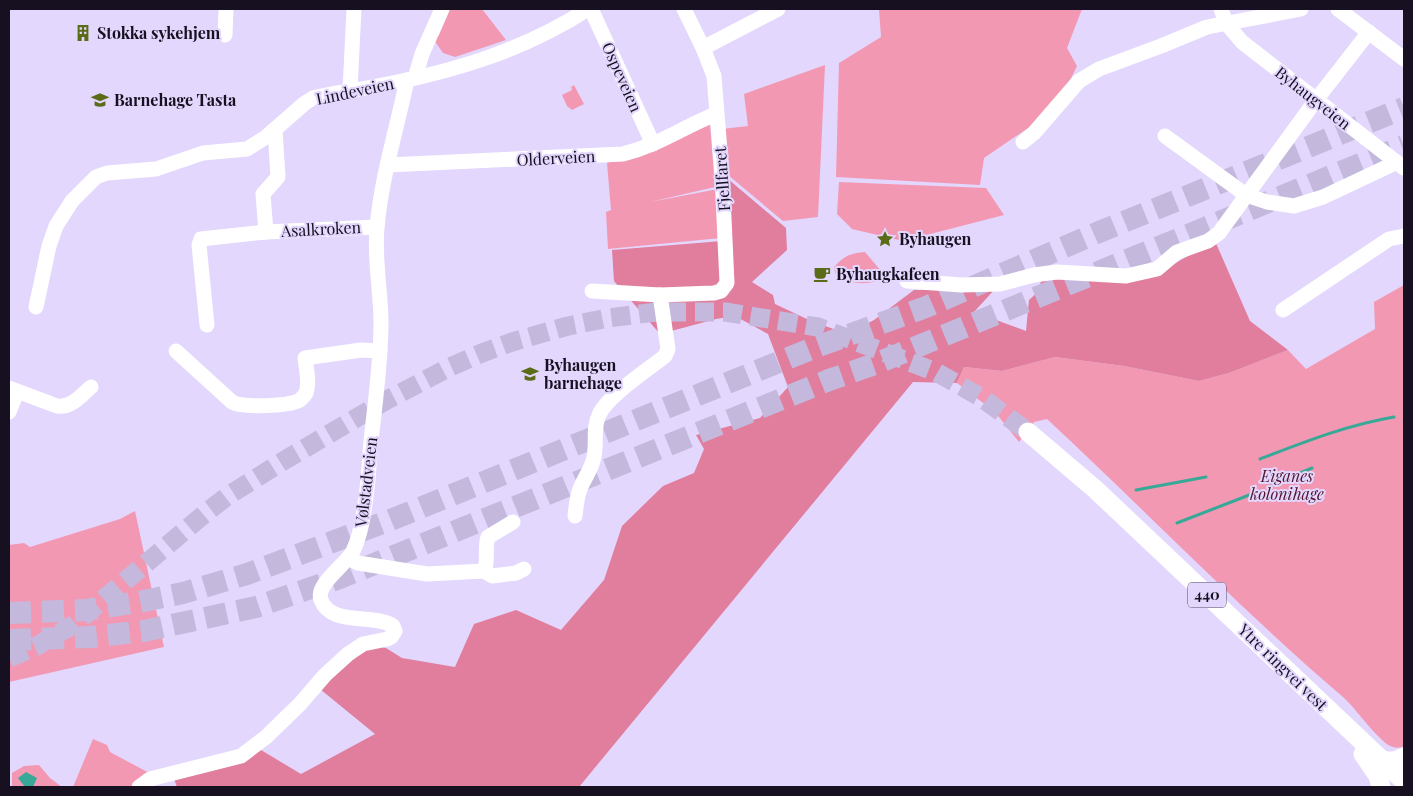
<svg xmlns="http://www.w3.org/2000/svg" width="1413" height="796" font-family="'Playfair Display',serif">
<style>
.green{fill:#f398b3}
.forest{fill:#e17d9d}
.water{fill:#38a897}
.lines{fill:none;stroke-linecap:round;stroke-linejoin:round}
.stream{stroke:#38a897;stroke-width:3}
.major-tunnel{stroke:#c4b9dc;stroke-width:19;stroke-dasharray:19 9;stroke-linecap:butt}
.highway-tunnel{stroke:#c4b9dc;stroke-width:22;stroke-dasharray:22 11;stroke-linecap:butt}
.minor{stroke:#fff;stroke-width:15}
.major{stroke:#fff;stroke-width:19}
.labels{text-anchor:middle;stroke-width:4;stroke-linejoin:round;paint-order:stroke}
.shield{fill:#e3d7fd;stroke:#544c62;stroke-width:1}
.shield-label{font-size:15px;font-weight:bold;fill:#161020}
.poi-label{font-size:16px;font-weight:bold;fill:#161020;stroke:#e3d7fd;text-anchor:start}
.street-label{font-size:16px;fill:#161020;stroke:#e3d7fd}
.park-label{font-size:16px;font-style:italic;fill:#52132c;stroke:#e3d7fd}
</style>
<rect width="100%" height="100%" fill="#e3d7fd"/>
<!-- green -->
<g class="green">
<polygon points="450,9 482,9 506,40 455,57 443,53 434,40 439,35"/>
<polygon points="879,9 1082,9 1067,48 1077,66 1056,109 984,158 980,185 836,177 839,63 881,37"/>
<polygon points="825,65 818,217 783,221 728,175 722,129 748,126 744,94"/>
<polygon points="574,85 584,104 572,110 567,106 562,95 572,90 571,87"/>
<polygon points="710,124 715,187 650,202 718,189 721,238 608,249 606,212 611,210 607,163"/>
<polygon points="839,182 986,188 1004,215 903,241 852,229 837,214"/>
<path d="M 865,252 L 887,278 C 870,285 854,285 837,277 L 835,272 L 834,267 C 844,256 851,253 865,252 Z"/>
<path d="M 1404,285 L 1404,746 C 1401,748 1397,748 1393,747 C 1380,744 1355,707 1343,697 C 1240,609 1146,511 1047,419 L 1034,422 L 1019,442 L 995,412 L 957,383 L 964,367 L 1002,371 L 1055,357 L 1124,366 L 1199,381 L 1229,373 L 1288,350 L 1306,369 L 1375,329 L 1374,302 Z"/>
<polygon points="135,511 164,647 9,682 9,545 24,543 30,547 120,519"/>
<polygon points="93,739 107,745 110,752 153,775 132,787 73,787"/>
<polygon points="39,765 50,778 62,787 12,787 12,773 24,766"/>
</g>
<!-- forest -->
<polygon class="forest" points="728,179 786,228 787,250 752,282 773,295 775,304 811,321 848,334 874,320 914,290 995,289 974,312 1026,331 1029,300 1040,290 1041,277 1172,265 1215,241 1250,321 1288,350 1229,373 1199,381 1124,366 1055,357 1002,371 964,367 957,383 913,382 579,787 177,787 174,779 261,750 301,774 375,734 320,689 364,650 375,646 386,648 402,658 455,667 474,624 516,610 561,630 604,580 622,526 663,486 694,473 704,449 696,435 760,418 788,387 768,334 735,316 716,319 660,334 614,281 612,250 722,241"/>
<!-- water -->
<polygon class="water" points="26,772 37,778 33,787 25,787 18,778"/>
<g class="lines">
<!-- stream -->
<g class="stream">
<path d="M 1260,459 C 1304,442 1347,425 1394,417"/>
<polyline points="1272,485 1312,468"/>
<polyline points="1136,490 1206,477"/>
<polyline points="1177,523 1257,492"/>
</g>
<!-- major-tunnel -->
<polyline class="major-tunnel" points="9,658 35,647 73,625 208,511 229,495 285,460 385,401 450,367 482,353 512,342 568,326 608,318 656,312 725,312 818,327 936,372 982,398 1028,432"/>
<!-- highway-tunnel -->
<g class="highway-tunnel">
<polyline points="9,613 86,610 139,602 183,593 247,574 388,521 816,347 926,307 1099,232 1404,108"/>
<polyline points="9,640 90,637 144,631 256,607 337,579 829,380 875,364 1404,146"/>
</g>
<!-- minor -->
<g class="minor">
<polyline points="591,9 653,144"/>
<polyline points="1221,9 1226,23 1242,42 1404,168"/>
<polyline points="1338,9 1404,59"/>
<polyline points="225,35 226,9"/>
<polyline points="703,48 778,9"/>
<polyline points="415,78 422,54 442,9"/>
<polyline points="350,90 354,9"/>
<polyline points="1165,136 1246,195 1267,202 1294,206 1323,197 1391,165 1395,161"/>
<polyline points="1023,142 1034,133 1079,81 1099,69 1161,46 1207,27 1301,9"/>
<path d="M 388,165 L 623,154 C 659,145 683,127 716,114"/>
<polyline points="266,232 263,194 278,177 275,130"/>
<polyline points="907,281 961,285 1000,284 1034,275 1057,272 1126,276 1157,269 1177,252 1208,241 1219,233 1316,100 1369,32"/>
<polyline points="592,291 660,295"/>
<path d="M 36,307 L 49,246 L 56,226 L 72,201 L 96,177 L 107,173 L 156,169 L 203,153 L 247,149 L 266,137 L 305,103 L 313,98 C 333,92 356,91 377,86 C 452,72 523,51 588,9"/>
<polyline points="1283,310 1389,239 1404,236"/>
<polyline points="207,325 199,245 201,239 266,232 377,227"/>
<path d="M 176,351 L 232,402 C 242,408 287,406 298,401 C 301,400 304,396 306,393 C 310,383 306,368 305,358 L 361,350 L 380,351"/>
<path d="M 9,388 L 57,406 C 72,408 81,395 91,387"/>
<polyline points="9,412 17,392"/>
<path d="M 575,516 C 576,506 577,497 580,489 C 584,479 590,471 593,461 C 598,446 592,429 599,415 C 606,397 649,369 665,356 L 668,349 L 660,295 L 714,293 L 721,291 L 727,283 L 722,175 L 714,76 L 703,48 L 684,9"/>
<polyline points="348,558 358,563 427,574 484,571 492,576 516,573 524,569"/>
<path d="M 484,571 C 489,561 484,548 488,537 L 513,522"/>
<path d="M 139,787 L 150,779 L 241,756 L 266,737 L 300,704 L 325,675 L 348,654 L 363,644 L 387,639 L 391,637 L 395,631 L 393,626 C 375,613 331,627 321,600 C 315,584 346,565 353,551 C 360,537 363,519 365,504 C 369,480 369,456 372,432 C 376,396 381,359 381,323 C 381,291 374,260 377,228 C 381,179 397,128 407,80"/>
</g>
<!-- major -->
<g class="major">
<polyline points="1028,432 1095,489 1404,781"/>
<polyline points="1363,754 1378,776 1381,787"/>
<polyline points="1383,761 1394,761 1404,757"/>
</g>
</g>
<!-- icons -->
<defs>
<g id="building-bare" transform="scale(1.35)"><path d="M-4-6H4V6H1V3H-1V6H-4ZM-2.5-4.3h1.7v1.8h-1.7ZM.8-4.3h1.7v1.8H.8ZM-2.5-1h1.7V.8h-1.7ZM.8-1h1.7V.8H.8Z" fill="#5b6c19" stroke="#e3d7fd" stroke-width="2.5" paint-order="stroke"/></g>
<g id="school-bare" transform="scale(1.35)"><path d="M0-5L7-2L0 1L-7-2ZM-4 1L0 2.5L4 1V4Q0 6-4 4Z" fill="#5b6c19" stroke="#e3d7fd" stroke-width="2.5" paint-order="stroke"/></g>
<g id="sight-bare" transform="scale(1.35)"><path d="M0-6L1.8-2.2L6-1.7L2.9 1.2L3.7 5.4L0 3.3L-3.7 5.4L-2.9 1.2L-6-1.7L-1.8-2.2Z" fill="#5b6c19" stroke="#e3d7fd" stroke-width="2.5" paint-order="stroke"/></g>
<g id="cafe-bare" transform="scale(1.35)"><path d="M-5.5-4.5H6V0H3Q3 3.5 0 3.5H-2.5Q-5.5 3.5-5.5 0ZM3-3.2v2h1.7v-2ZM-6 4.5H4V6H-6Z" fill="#5b6c19" stroke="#e3d7fd" stroke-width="2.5" paint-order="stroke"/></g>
</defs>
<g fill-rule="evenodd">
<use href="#building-bare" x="83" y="33"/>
<use href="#school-bare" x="100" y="100"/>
<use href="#sight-bare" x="885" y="239"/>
<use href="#cafe-bare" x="822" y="274"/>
<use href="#school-bare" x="530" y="374"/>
</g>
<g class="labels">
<!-- shield labels -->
<rect class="shield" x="1188" y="582.5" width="38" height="25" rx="4"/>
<g class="shield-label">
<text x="1207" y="600">440</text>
</g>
<!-- poi labels -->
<g class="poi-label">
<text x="97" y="39">Stokka sykehjem</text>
<text x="114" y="106">Barnehage Tasta</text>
<text x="899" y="245">Byhaugen</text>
<text x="836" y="280">Byhaugkafeen</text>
<text x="544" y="371">Byhaugen<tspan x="544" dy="18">barnehage</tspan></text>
</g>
<!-- street labels -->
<g class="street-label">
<text transform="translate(622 77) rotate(66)" y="6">Ospeveien</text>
<text transform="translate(355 91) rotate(-12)" y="6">Lindeveien</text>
<text transform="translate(1313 98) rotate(38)" y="6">Byhaugveien</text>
<text transform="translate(556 158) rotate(-3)" y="6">Olderveien</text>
<text transform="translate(722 179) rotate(-94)" y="6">Fjellfaret</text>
<text transform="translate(321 229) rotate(-3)" y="6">Asalkroken</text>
<text transform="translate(366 482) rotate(-83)" y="6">Vølstadveien</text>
<text transform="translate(1283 667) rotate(44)" y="6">Ytre ringvei vest</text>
</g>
<!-- park labels -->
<g class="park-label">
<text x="1287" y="482">Eiganes<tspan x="1287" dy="18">kolonihage</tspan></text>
</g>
</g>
<!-- border -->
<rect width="1413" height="796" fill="none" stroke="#161020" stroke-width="20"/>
</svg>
